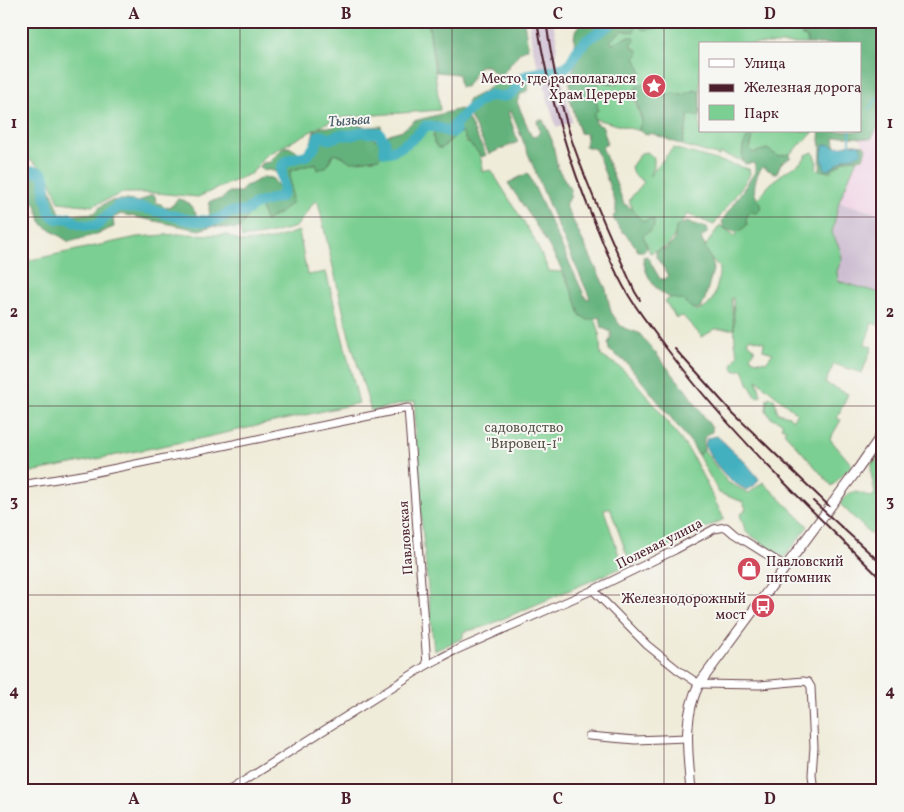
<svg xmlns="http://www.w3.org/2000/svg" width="904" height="812" font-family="Vollkorn,serif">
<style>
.built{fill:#f0d0e5}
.industrial{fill:#cebed2}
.green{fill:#7bcf92;stroke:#62775e;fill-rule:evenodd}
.forest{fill:#64b27c;stroke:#576854}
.water{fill:#43b0bf;stroke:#466875}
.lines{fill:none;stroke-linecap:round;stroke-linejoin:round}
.stream{stroke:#43b0bf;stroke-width:2}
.river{stroke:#43b0bf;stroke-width:11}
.minor-casing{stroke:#633e45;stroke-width:9}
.major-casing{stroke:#633e45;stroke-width:11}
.minor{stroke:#fff;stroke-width:7}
.major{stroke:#fff;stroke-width:9}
.rail{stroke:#4a1f2b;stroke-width:2}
.grid{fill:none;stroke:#4a1f2b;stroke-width:1;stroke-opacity:0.55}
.labels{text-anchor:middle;stroke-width:4;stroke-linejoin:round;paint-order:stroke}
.poi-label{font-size:14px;fill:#4a1f2b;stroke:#f6f6f2;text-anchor:end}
.park-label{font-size:14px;fill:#59544a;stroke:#f6f6f2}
.street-label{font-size:14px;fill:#4a1f2b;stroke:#f6f6f2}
.water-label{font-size:15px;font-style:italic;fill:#475966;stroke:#f6f6f2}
.neatline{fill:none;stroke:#4a1f2b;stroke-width:2}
.grid-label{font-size:16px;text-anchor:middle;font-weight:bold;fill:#4a1f2b}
</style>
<rect width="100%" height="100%" fill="#f6f6f2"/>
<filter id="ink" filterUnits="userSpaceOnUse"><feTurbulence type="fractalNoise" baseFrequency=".02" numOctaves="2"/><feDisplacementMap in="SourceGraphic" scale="10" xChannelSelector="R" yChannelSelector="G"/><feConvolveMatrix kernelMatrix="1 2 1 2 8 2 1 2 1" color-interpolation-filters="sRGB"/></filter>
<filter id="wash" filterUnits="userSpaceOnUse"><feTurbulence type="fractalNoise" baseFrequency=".0096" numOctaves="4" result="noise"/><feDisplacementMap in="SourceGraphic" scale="20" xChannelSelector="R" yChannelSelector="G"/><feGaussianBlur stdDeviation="1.12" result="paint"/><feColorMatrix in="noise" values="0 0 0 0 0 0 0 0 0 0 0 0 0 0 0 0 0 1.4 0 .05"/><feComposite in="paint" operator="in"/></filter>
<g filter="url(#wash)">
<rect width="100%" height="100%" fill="#f0ecda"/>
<!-- built -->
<polygon class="built" points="876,128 883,128 883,215 839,202 857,159 863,160 866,150 859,136"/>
<!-- industrial -->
<g class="industrial">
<polygon points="529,21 553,21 557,41 556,56 572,122 556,127 532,46"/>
<polygon points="839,202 883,215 883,294 838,281 837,271 842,259 832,233"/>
</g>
<!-- green -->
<g class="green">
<polygon points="21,21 428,21 440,110 336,118 265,156 252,173 198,197 156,193 123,193 92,206 59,202 47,172 21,153"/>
<polygon points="690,21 837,21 830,30 811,27 807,37 808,40 807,44 700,44 700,131 815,131 790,154 778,157 767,149 753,153 750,149 753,135 743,146 743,161 720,153 719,156 682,145 695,90 683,95 672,93 665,97 661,95 659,84 655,82 633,95 642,121 639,128 640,131 595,119 591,94 597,90 597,85 601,82 617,84 618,81 635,78 635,57 638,50 633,48 627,37 612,45 610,41 622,30 629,32 636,25 644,30"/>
<path d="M 436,120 L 439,124 L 433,135 L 434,143 L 442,148 L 458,133 L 463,133 L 466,142 C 480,150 482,157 482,172 L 491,170 L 533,237 L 549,271 L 562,272 L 575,297 L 580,315 L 588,320 L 595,318 L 599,331 L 601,356 L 620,367 L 633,379 L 661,413 L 692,455 L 724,519 L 631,566 L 610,508 L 604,510 L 623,567 L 484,627 L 463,632 L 463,638 L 434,651 L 415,453 L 415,401 L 371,411 L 349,336 L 318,202 L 315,201 L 296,227 L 269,234 L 242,238 L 240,228 L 254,205 L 260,204 L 265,221 L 278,214 L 290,171 L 316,163 L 318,169 L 326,166 L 334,153 L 342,156 L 351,162 L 379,158 L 387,150 L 401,145 L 417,136 Z"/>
<polygon points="673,148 749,169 750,173 748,178 714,225 687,214 668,246 650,253 629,200 644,182 633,174 631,167 641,153 647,152 654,158 654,167 649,176"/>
<path d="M 813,152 L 817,163 L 816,169 L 829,172 L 845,160 L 857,159 L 839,202 L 832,233 L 840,249 L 842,259 L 837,271 L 838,281 L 883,294 L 883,326 L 872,323 L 865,344 L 872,347 L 862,373 L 834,364 L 825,383 L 848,394 L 837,418 L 841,420 L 830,439 L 852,465 L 832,486 L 784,432 L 786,429 L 781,427 L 783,423 L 770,417 L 766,410 L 767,399 L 770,397 L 774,398 L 778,413 L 789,416 L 792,420 L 797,413 L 757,380 L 761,396 L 756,397 L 748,383 L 743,369 L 737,371 L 734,370 L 732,365 L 738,355 L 735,343 L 733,298 L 731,298 L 734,329 L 715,329 L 702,337 L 683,316 L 676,318 L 665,301 L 680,293 L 696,311 C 717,308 717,283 720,267 L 702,251 L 720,225 L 735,236 C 748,214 761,189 782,174 C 790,168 803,164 806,155 ZM 750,338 L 764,342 L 763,350 L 773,353 L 766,362 L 753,360 L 750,356 L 754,352 L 754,348 L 747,342 Z"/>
<polygon points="299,231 307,275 326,272 359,403 203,438 21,474 21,262 137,237 178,234 227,235 241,242 270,240"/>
<polygon points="704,450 727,482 749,493 763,482 808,526 784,558 746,532 740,515 746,509 743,502 719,493 698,455"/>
<path d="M 878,454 L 883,454 L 883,546 L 840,504 C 849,488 856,491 871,497 L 875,494 L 871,473 L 872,461 L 876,462 L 877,455 Z"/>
</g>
<!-- forest -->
<g class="forest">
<polygon points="428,21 524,21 528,48 520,52 502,75 492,72 488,66 479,66 466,87 460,87 458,74 436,72"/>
<path d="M 583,21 L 690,21 L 644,30 L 636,25 L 634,32 L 622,30 L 610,41 L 612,44 L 627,37 L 634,37 L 635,41 L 632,43 L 632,47 L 638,50 L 638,55 L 635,57 L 642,73 L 635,78 L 619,81 L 618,84 L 601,82 L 597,85 L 597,90 L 591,94 L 597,103 L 598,110 L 594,114 L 596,123 L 603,127 L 607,144 L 602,147 L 624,204 C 636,209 634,216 644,221 L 650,219 L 654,220 L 654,227 L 650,231 L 643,235 L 647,248 L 644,251 L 638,251 C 632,238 618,230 613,217 L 616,213 L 616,205 L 599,157 L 595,149 L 585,146 L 587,134 L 580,133 L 570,99 L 570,76 L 577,62 L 574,39 L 575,32 Z"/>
<polygon points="837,21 883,21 883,127 878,127 871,139 842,136 834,138 835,145 841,150 854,144 864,145 866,149 863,158 845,160 829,172 820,170 821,148 819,131 860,131 860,44 807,44 807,37 802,36 801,33 805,28 811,27 830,30"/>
<path d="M 526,74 L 529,81 L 528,90 L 520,95 L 517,102 L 531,135 L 533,137 L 537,136 L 540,131 L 537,122 L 538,120 L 543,120 L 552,140 L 558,169 L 571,190 L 570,198 L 565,204 L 606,289 L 611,312 L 620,325 L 626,329 L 639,333 L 685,389 L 712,428 L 712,432 C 702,435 704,440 704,450 L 698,455 L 692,444 L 627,363 L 609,350 L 608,343 L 611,338 L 611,332 L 602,328 L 600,317 L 588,320 L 580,315 C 569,272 533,220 508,183 L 528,173 L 586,299 L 590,298 L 550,208 L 511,111 L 508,112 L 518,142 L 489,154 L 466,109 L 468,100 L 485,91 L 495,82 L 504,83 Z"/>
<polygon points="655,82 659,84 661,95 665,97 672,93 683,95 695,90 700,92 700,116 689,114 682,145 651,133 648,135 640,131 639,128 642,121 634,90 637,86"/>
<path d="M 460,109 L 465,113 L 486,155 L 482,157 C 475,148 465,142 463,133 L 458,133 L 442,148 L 438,148 C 430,139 434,133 439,124 L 436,121 L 417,136 L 401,145 L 387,150 L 379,158 L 351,162 L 342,156 L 334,153 L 326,167 L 318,170 L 316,163 L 290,171 L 292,203 L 278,214 L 265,221 L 260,204 L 254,205 L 240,228 L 235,229 L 212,226 L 199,230 L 121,214 L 113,218 L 114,227 L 94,235 L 69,242 L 42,224 L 36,205 L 21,191 L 21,161 L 45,174 L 61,216 L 95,213 C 105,197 123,199 139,202 L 151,195 L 155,196 L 156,203 L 161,204 L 165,208 L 173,205 L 177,199 C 190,199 194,211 200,221 L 205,221 L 210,218 L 209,208 L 210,201 L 222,199 L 229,192 L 241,192 L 245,186 L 251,184 L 263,177 L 272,178 L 279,187 L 283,187 L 284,180 C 277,173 273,168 263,171 L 259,167 L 263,163 L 270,162 L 284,147 L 289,147 C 297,152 307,158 314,147 L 311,143 L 314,131 L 322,127 L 332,127 L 342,122 L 368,127 L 382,126 L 381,130 L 374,136 L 374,139 L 378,140 L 392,133 L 403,130 L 414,121 Z"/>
<path d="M 750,132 L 753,135 L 750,149 L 753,153 L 767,149 L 778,156 L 790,154 L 790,158 L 781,163 L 777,173 L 774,173 L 763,167 C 757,171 753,186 755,194 C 757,200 760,200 761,209 L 757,213 L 750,212 L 746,218 L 747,225 C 738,234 735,233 724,228 L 722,221 L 755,172 L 755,164 L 751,163 L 745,164 C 738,154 745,142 750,132 Z"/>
<path d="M 687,222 L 707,228 L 708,232 L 701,238 L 714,266 L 705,299 L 699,309 L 693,309 L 682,300 C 659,299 645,278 643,257 L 647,256 L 660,279 L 665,279 L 669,276 L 656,257 L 656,251 L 660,249 L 666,249 L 674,241 L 676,227 Z"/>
</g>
<!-- water -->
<g class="water">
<path d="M 828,144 C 842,151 847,141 860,145 L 862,153 L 853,157 L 845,158 L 829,170 L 825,169 C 822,162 821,152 824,145 Z"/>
<path d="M 717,436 L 746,463 L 759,479 L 754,486 L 747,490 C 727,481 715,465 705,446 L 707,438 Z"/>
</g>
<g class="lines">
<!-- stream -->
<g class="stream">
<polyline points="869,109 875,101 883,95"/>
<polyline points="860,114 861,113"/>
<polyline points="850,144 850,131"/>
</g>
<!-- river -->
<path class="river" d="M 21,176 L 27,176 L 32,171 C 47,172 45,179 45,190 C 45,197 49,206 50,214 L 58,219 L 70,218 C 77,226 87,226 97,225 L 118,206 L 145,208 L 189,220 L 208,221 L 218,219 L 231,212 L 244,212 L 256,204 L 280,197 C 290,187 276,173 284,164 C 295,151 309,167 319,136 L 322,136 L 329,139 L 340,135 L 352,135 L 361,132 L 379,133 L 384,141 L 385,152 C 398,152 417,136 426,126 C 438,125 443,132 453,132 L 455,130 L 453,126 C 465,114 475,101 492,95 C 501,99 511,96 517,87 C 518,85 518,82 520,80 C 529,71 554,72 566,67 C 573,62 575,51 582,45 C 591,35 604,30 614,21"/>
</g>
</g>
<g filter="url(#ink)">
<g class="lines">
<!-- minor casing -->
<g class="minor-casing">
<g id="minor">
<polyline points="875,445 883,448"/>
<polyline points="21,485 87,474 408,408 427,665"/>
<polyline points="593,590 647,645 678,670 699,684 760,685 803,681 808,682 811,687 814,747 812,775 814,791"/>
<polyline points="589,736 635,740 687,738"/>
<polyline points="228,791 427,665 454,651 593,590 675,550 714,529 726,527 734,534 785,566"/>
</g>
</g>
<!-- major casing -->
<g class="major-casing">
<path id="major" d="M 691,791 C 688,754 682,718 699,684 L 858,469 L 883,433"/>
</g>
<!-- minor -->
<use href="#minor" class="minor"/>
<!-- major -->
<use href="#major" class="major"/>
<!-- rail -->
<g class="rail">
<path d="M 537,21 C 548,93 568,161 597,228 C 606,251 616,275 629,296 C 640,314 654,332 667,349 C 730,433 808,506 883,581"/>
<path d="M 546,21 C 552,62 560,105 573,144 C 591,195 613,243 635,292 L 640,300"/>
<polyline points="675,349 732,412 829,506"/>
<polyline points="813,501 883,565"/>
</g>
</g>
</g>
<!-- grid -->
<path class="grid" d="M 240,21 L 240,791M 452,21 L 452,791M 664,21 L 664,791M 21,217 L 883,217M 21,406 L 883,406M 21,595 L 883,595"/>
<!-- icons -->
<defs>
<g id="sight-disc" transform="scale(1.25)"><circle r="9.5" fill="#d1495b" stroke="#f6f6f2"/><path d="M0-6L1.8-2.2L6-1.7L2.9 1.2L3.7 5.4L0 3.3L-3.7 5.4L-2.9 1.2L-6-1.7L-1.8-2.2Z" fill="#fff"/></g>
<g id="shop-disc" transform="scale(1.25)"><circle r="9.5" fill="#d1495b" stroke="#f6f6f2"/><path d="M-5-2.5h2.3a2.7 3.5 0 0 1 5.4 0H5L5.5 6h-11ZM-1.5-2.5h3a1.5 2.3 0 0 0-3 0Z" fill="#fff"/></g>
<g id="bus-disc" transform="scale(1.25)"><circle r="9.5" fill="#d1495b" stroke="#f6f6f2"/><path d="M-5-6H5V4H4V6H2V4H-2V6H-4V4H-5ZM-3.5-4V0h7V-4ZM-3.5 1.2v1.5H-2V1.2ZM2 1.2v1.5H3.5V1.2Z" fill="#fff"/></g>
</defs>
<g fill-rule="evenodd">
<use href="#sight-disc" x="654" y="86"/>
<use href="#shop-disc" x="749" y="569"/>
<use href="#bus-disc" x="763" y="606"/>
</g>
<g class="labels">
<!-- poi labels -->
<g class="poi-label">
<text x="636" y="83">Место, где располагался<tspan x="636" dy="16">Храм Цереры</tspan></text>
<text x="766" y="566" text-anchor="start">Павловский<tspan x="766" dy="16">питомник</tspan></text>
<text x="746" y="603">Железнодорожный<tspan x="746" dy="16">мост</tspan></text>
</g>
<!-- park labels -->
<g class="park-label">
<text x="524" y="432">садоводство<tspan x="524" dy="16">"Вировец-1"</tspan></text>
</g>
<!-- street labels -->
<g class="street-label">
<text transform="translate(405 538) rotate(-94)" y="5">Павловская</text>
<text transform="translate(659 543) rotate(-27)" y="5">Полевая улица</text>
</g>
<!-- water labels -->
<g class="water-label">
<text transform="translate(349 120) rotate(-4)" y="5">Тызьва</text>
</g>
</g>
<!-- margin -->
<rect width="904" height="812" fill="none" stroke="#f6f6f2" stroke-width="55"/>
<!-- legend -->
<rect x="699" y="42" width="162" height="90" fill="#f6f6f2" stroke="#b1a0a2"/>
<rect x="709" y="59" width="25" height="8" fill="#ffffff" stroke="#b1a0a2"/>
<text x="744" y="68" font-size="15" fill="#4a1f2b">Улица</text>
<rect x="709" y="84" width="25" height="8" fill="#4a1f2b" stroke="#b1a0a2"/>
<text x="744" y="92" font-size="15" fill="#4a1f2b">Железная дорога</text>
<rect x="709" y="105" width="25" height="15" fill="#7bcf92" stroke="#b1a0a2"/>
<text x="744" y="118" font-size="15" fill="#4a1f2b">Парк</text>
<rect x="28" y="28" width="848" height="756" class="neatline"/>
<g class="grid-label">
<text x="134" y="19">A</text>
<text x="346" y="19">B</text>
<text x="558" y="19">C</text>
<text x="770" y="19">D</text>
<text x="14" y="128">1</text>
<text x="890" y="128">1</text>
<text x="14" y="317">2</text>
<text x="890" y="317">2</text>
<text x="14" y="506">3</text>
<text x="890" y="506">3</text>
<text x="14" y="696">4</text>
<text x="890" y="696">4</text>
<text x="134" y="804">A</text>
<text x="346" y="804">B</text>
<text x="558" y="804">C</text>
<text x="770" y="804">D</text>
</g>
</svg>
